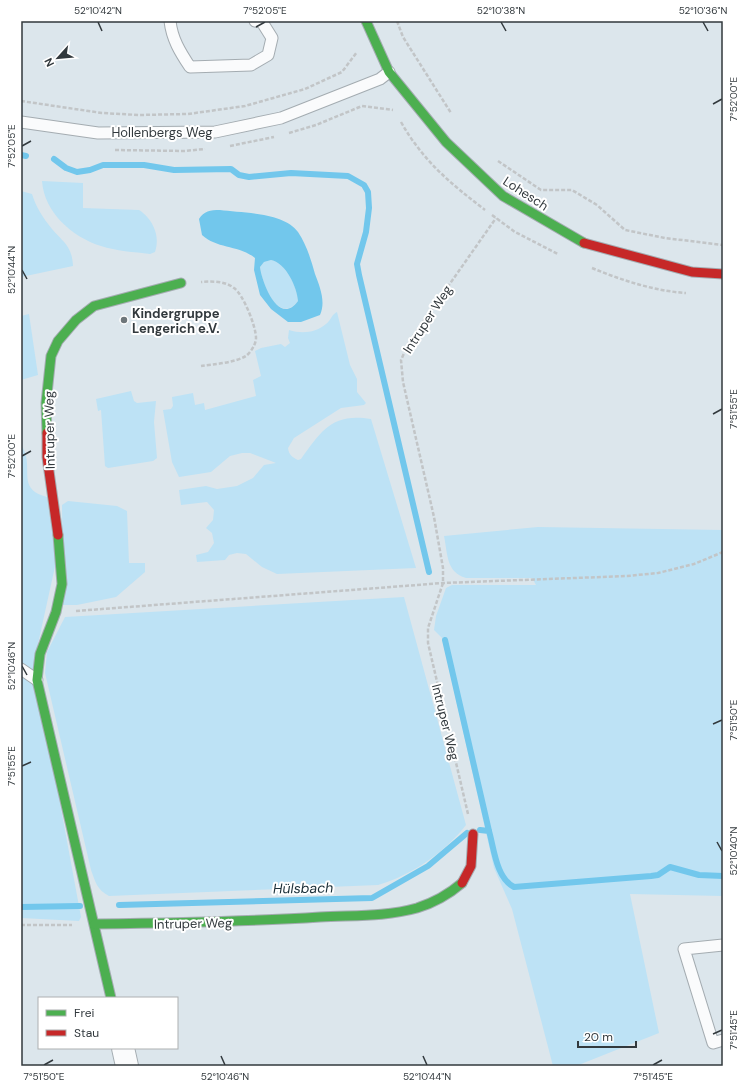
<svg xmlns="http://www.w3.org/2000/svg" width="744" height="1087" font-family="'DM Sans',sans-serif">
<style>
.green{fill:#bde2f5}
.water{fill:#72c7ec;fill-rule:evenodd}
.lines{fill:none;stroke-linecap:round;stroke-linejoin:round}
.stream{stroke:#72c7ec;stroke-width:6}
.lane-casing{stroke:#a4acb1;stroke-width:13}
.street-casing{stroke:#a4acb1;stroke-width:24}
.fast-casing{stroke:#a4acb1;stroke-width:11}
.jam-casing{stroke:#a4acb1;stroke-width:11}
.path{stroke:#c2c5c7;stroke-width:2.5;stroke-dasharray:4 2;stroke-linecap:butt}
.lane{stroke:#fafbfc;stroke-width:11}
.street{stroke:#fafbfc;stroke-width:22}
.fast{stroke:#4caf50;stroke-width:9}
.jam{stroke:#c62828;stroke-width:9}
.ticks{fill:none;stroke:#32393d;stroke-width:1.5}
.poi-dot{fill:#6e767a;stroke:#fff;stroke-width:1.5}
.labels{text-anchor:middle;stroke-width:4;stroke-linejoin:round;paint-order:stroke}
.street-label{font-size:13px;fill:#32393d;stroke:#fff}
.poi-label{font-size:13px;font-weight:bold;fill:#32393d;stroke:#fff;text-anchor:start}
.water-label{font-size:14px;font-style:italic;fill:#1b2f38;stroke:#fff}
.neatline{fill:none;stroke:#32393d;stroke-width:1.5}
.ticks-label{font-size:10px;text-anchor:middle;fill:#32393d}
</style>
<rect width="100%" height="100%" fill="#dce6ec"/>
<!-- green -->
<g class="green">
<path d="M 42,181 L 83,183 L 83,208 L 139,210 C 152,218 161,236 155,252 L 150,254 C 134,252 116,251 101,246 C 72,237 44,212 42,181 Z"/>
<path d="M 21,191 L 32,194 C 36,207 43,218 52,229 C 64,243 72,246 73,266 L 21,277 Z"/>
<path d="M 271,260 C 286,263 297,287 298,301 C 278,326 262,283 260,267 L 264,262 Z"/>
<path d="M 337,312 L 350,365 L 357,379 L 357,392 L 366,403 L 364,405 L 341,408 L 294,438 L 288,448 C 289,455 292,457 298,460 L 301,459 C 322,430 332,413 371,419 L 416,568 L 277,574 L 262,567 L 246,554 L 237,553 L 229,555 L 225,560 L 197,562 L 196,555 L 208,552 L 214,543 L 212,533 L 206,528 L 213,520 L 214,510 L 207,502 L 181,505 L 179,490 L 206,486 L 217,489 L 237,486 L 253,478 L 264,465 L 276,463 L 250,453 L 242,453 L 230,456 L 211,472 L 179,477 L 172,462 L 163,410 L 171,409 L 173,406 L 172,397 L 193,393 L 195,405 L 204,403 L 205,410 L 256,396 L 253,380 L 261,376 L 255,351 L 261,348 L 281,344 L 285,347 L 290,343 L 288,338 L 289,330 C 302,334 315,333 326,324 C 331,320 332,314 337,312 Z"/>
<polygon points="29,314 38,375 21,380 21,316"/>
<polygon points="131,391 134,401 137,403 156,401 154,422 157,458 153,461 108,468 105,466 101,410 98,411 96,399"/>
<path d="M 21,444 C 23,448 25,452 26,456 C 30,474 20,490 47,497 L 56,562 L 34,662 L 81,917 L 79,921 L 21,918 Z"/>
<polygon points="68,501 117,506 127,511 129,563 145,563 145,572 116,597 77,605 63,605 62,505"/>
<path d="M 538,527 L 723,530 L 723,896 L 630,894 L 659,1033 L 576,1066 L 553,1066 L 512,909 L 494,868 L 442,638 L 434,630 L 436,616 L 446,588 L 452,585 L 536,585 L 532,578 L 466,578 C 446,572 448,555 444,536 Z"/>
<path d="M 404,597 L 466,825 C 444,853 412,875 378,885 L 109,896 C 97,890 95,881 91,870 L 45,673 L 47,652 L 65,617 Z"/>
</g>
<!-- water -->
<path class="water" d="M 220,210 C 242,213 284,212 298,232 C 306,244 311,259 315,274 C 320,287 326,302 320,315 L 301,322 L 288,322 L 271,309 L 260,295 L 254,270 L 255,258 C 239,245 217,249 202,235 L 199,219 C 204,211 210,210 220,210 ZM 271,260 C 286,263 297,287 298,301 C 279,327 262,283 260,267 L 264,262 Z"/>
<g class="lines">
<!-- stream -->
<g class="stream">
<polyline points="21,155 26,156"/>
<polyline points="54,159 66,168 77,172 90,170 103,165 144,165 174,170 231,169 239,175 249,177 291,173 348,176 364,185 368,192 369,208 366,232 357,264 359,275 429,572"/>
<polyline points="445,640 489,831"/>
<path d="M 480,830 L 489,831 C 494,848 496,878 514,887 L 651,876 L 658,875 L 670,867 L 699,875 L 723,876"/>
<polyline points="119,905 372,898 428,866 467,833"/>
<polyline points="21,907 80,906"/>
</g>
<!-- lane casing -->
<g class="lane-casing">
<g id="lane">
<path d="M 170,21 C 172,39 180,52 190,67 L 251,65 L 268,55 L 272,38 L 262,22 L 255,21"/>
<polyline points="21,122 98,133 215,132 281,118 380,79 389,72"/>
<polyline points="21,669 37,680"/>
<polyline points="723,945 684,949 713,1043 723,1040"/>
</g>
</g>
<!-- street casing -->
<g class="street-casing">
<polyline id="street" points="123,1048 127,1066"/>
</g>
<!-- fast casing -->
<g class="fast-casing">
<g id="fast">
<polyline points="366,21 389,72 446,142 503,196 584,243"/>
<polyline points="47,433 46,403 51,356 58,341 76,320 94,306 181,283"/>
<polyline points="58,535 62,584 56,612 40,654 37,680 111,998"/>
<path d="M 95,924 C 170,923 245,922 320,917 C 352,915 385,917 417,908 C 433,903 448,895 462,883"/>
</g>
</g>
<!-- jam casing -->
<g class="jam-casing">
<g id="jam">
<polyline points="584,243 692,272 723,274"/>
<polyline points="47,433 47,457 58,535"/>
<polyline points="462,883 471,866 473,834"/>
</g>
</g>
<!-- path -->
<g class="path">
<polyline points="397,21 403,37 451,113"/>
<polyline points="21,101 102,113 139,115 188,114 245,106 305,89 342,72 357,52"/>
<path d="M 401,122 C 423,161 450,183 485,210"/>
<polyline points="289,133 316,125 362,106 393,110"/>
<polyline points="230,146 274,137"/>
<polyline points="115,150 184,151 205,149"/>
<polyline points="498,161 541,190 572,190 597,205 625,230 665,238 723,245"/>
<polyline points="492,215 515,232 558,254"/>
<path d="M 592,268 C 621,280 654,291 686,293"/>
<path d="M 201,366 C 214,364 234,363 246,356 C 251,352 256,344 256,338 C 256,326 243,294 234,288 C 225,281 212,281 201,282"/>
<polyline points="76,611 443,583 627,576 658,573 694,564 723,552"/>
<polyline points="468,814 428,643 428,628 443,583 443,568 434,517 403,382 401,360 409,342 496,218"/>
<polyline points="21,925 72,925"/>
</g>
<!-- lane -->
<use href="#lane" class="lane"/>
<!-- street -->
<use href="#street" class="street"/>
<!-- fast -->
<use href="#fast" class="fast"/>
<!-- jam -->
<use href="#jam" class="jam"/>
</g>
<!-- ticks -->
<path class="ticks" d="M 98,22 L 102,31M 501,22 L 506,31M 703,22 L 708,31M 256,27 L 265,22M 713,104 L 722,99M 22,146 L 31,141M 22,270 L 27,279M 713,414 L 722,409M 22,456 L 31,451M 22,666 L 27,675M 713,724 L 722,720M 22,766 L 31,762M 717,842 L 722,851M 713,1034 L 722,1030M 221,1056 L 225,1065M 423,1056 L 427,1065M 44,1065 L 53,1060M 653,1065 L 662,1060"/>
<!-- markers -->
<circle class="poi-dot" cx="124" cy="320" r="4"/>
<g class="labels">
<!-- street labels -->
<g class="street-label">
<text x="162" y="137">Hollenbergs Weg</text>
<text transform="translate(526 193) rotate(33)" y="5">Lohesch</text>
<text transform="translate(427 319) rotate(-57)" y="5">Intruper Weg</text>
<text transform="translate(49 430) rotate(-91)" y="5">Intruper Weg</text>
<text transform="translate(446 722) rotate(76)" y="5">Intruper Weg</text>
<text transform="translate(193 923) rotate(-1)" y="5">Intruper Weg</text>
</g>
<!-- poi labels -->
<g class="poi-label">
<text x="132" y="318">Kindergruppe<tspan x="132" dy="15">Lengerich e.V.</tspan></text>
</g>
<!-- water labels -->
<g class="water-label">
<text transform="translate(303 888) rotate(-1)" y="5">Hülsbach</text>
</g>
</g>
<!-- border -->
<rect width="744" height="1087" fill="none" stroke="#ffffff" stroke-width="44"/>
<!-- legend -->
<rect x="38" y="997" width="140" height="52" fill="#ffffff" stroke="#adb0b1"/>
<rect x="46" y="1010" width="20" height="6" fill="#4caf50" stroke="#adb0b1"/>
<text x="74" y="1017" font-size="12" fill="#32393d">Frei</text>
<rect x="46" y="1030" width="20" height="6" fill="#c62828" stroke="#adb0b1"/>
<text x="74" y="1037" font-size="12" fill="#32393d">Stau</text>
<!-- north arrow -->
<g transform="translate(58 58) rotate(243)" stroke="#ffffff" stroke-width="3" paint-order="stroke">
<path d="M0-3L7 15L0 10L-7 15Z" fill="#32393d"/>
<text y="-6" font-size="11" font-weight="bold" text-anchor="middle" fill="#32393d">N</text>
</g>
<!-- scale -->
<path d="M578 1041v6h58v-6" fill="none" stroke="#32393d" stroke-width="2"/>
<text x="584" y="1041" font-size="12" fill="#32393d" stroke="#ffffff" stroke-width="3" paint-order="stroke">20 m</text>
<rect x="22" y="22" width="700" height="1043" class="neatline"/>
<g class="ticks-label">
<text x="98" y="14">52°10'42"N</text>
<text x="265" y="14">7°52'05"E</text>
<text x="501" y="14">52°10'38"N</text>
<text x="703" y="14">52°10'36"N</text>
<text transform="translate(733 99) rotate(-90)" y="4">7°52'00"E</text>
<text transform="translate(11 146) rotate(-90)" y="4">7°52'05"E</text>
<text transform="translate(11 270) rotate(-90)" y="4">52°10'44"N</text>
<text transform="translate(733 409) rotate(-90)" y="4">7°51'55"E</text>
<text transform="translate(11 456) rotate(-90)" y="4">7°52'00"E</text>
<text transform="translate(11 666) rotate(-90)" y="4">52°10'46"N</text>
<text transform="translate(733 720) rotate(-90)" y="4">7°51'50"E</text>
<text transform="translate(11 766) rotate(-90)" y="4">7°51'55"E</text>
<text transform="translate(733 851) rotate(-90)" y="4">52°10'40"N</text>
<text transform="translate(733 1030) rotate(-90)" y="4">7°51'45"E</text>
<text x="44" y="1080">7°51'50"E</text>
<text x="225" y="1080">52°10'46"N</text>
<text x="427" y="1080">52°10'44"N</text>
<text x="653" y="1080">7°51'45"E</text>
</g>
</svg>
